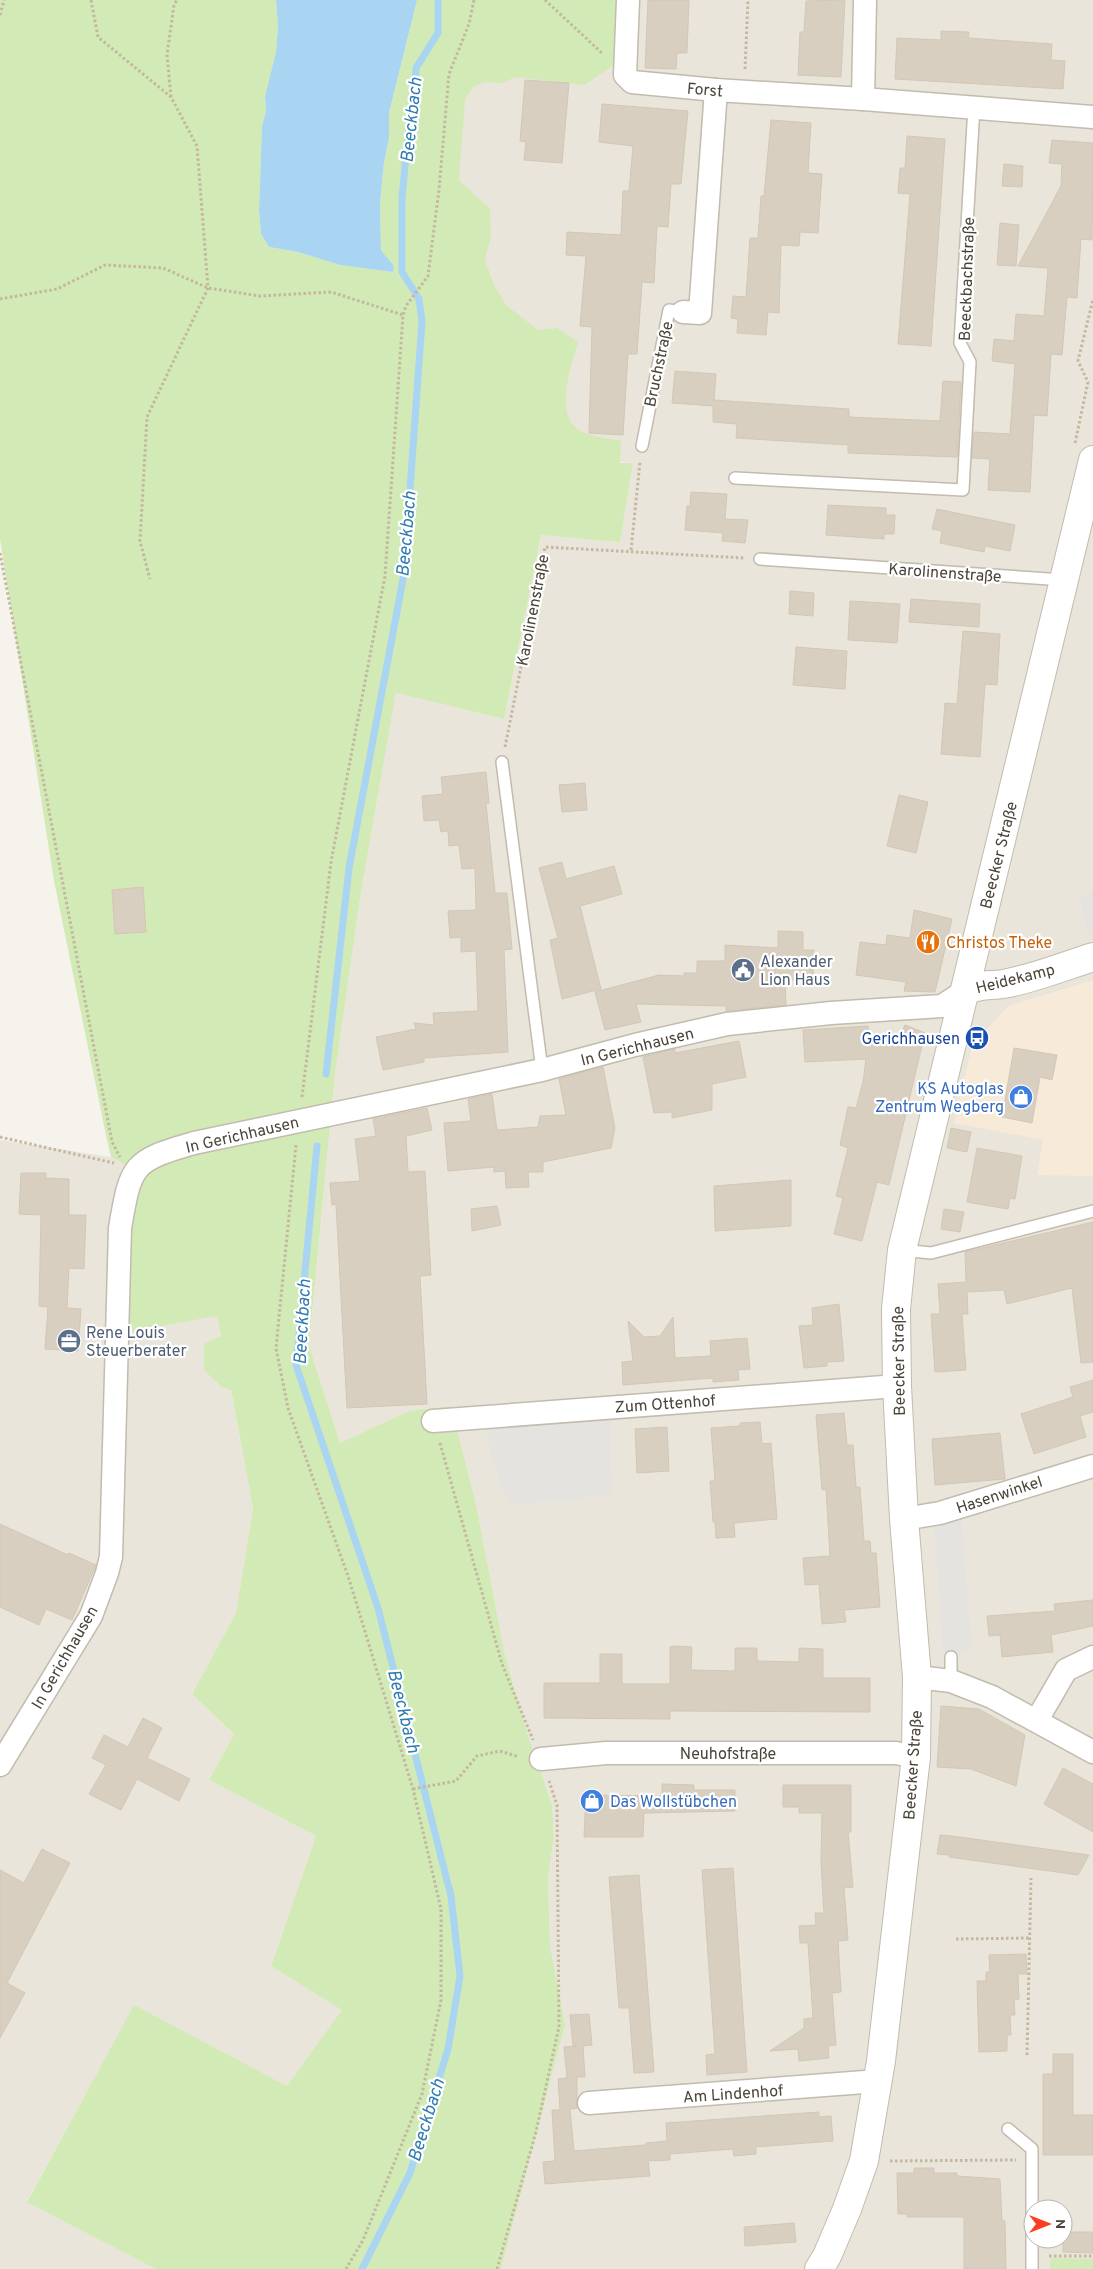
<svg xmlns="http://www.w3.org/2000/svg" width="1093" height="2269" font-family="Overpass,sans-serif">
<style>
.residential{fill:#eae5da;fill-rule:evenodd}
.commercial{fill:#f7ead8}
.green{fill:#d2eab5}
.parking{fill:#e5e3e0}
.water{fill:#a9d4f2}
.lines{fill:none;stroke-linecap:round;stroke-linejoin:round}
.stream{stroke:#a9d4f2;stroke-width:7}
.building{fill:#d8cfc1;stroke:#d3c7b4}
.service-casing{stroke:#c2bbae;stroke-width:14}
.minor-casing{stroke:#c2bbae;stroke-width:25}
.tertiary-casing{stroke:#c2bbae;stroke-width:30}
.path{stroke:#c4b79f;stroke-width:3;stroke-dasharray:2.5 2.5;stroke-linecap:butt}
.service{stroke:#fff;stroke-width:11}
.minor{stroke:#fff;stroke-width:22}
.tertiary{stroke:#fff;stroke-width:28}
.labels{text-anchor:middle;stroke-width:4.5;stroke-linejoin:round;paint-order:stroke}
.street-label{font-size:16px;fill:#4b4439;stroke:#fff}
.food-label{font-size:16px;fill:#c56008;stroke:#fff;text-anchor:start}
.service-label{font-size:16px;fill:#4e5e75;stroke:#fff;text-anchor:start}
.transit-label{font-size:16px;fill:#164399;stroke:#fff;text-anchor:end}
.shop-label{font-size:16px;fill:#366cbe;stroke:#fff;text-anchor:end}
.water-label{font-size:18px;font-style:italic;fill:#2e7ab2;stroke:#fff}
</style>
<rect width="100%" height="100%" fill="#f6f3ec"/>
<!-- residential -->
<g class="residential">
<path d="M 445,0 L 1093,0 L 1093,2269 L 501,2269 L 565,2025 L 550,1945 L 548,1878 L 554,1837 L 552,1804 L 528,1736 L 504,1651 L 477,1509 L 409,1411 L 340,1443 L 309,1347 L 335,1074 L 361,892 L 396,693 L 504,719 L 541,535 L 620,541 L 633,463 L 415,450 ZM 1033,2209 L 1063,2209 L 1063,2239 L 1033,2239 Z"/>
<polygon points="0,1140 111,1157 146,1175 217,1316 253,1509 236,1613 192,1694 234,1734 209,1780 316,1836 271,1966 343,2010 287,2086 134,2006 27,2201 156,2269 0,2269"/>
</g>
<!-- commercial -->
<polygon class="commercial" points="1093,980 1093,1176 1037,1175 1043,1140 954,1123 972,1046 1008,1006"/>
<!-- green -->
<g class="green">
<path d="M 0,0 L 276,0 L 278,27 L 276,53 L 265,97 L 266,111 L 262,126 L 259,211 L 261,234 L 269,247 L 298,252 L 340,265 L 393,272 L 394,266 L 381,250 L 380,203 L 384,162 L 389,138 L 389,113 L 417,0 L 618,0 L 618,62 L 585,85 L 516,77 L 501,83 L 484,82 L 473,87 L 465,100 L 459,180 L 490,209 L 491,236 L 485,260 L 494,285 L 506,305 L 538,330 L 557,328 L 578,342 C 572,363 555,411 576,428 C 588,437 607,438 621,441 L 620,463 L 633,463 L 620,542 L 541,535 L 504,719 L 396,693 L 361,892 L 335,1074 L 309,1346 L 340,1443 L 409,1411 L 451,1406 L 477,1509 L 504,1651 L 528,1736 L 552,1804 L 554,1837 L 548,1878 L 550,1945 L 565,2025 L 501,2269 L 156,2269 L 27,2202 L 134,2005 L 287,2086 L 342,2010 L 271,1966 L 316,1836 L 209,1780 L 234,1734 L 192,1694 L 236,1613 L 253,1509 L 231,1390 L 222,1387 L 204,1370 L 204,1344 L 221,1336 L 217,1316 L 126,1332 L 132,1200 L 145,1175 L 111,1157 L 107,1140 L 54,881 L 0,539 Z"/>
<polygon points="1050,2258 1093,2259 1093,2269 1050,2269"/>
</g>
<!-- parking -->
<g class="parking">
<polygon points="1093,892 1093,939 1090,940 1079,897"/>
<polygon points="610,1407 611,1494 555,1502 512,1504 502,1488 490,1452 486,1417"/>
<polygon points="961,1514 972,1646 955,1658 943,1652 934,1527"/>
</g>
<!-- water -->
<polygon class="water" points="276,0 417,0 389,113 389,138 384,162 380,203 381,250 394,266 393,272 340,265 298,252 269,247 261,234 259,211 262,126 266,111 265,97 276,52 278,27"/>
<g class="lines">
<!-- stream -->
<g class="stream">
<polyline points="326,1074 349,868 404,574 422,321 419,299 402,272 402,198 408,134 413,114 416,68 438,33 438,0"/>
<polyline points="317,1146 296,1365 378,1608 451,1896 460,1976 448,2049 410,2173 362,2269"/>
</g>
</g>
<!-- building -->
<g class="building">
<polygon points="648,0 689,0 687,53 677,53 676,69 645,68"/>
<polygon points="845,0 841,77 798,75 800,32 804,32 806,1"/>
<polygon points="941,31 969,32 968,38 1052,44 1051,60 1065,61 1063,89 895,79 897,38 941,40"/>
<polygon points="525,80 569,83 562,163 524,160 526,142 520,141"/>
<polygon points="602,104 688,111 681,184 671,184 668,227 657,226 654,283 642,282 637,354 628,354 623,435 589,433 592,327 580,326 586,256 566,255 567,232 621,235 623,191 629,191 633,146 599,142"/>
<polygon points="771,120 811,123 808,173 822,174 818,233 800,232 799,246 781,245 779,313 768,312 766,335 737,333 738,319 731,318 733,296 746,297 750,238 758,238 761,196 764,196"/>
<polygon points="907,136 945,139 931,346 898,344 910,194 898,193 900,168 905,168"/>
<polygon points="1052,140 1093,143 1092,240 1081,239 1077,298 1067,297 1062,355 1051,354 1047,416 1034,415 1030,492 988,490 990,459 972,458 974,432 1010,434 1015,364 992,361 994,339 1014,341 1016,314 1044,316 1048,268 1018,266 1061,186 1062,164 1049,163"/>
<polygon points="1004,164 1023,166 1022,187 1002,186"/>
<polygon points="1000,223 1019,225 1016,266 997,265"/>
<polygon points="675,371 716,374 714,400 849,409 849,417 940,421 943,381 961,382 957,457 848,453 848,445 736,438 737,424 713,422 713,406 672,403"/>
<polygon points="691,492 727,494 725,519 748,520 745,543 722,541 723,533 685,530 687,506 690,506"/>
<polygon points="828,505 886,508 886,515 895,515 894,534 884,534 884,539 826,535"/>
<polygon points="937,509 1015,525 1010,551 985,546 984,552 940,543 942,531 932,529"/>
<polygon points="790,591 814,593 813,616 789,614"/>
<polygon points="911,599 980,604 979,627 909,622"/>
<polygon points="850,601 900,604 897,643 848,640"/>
<polygon points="963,631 1000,634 997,685 985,684 980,757 941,754 945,703 957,704"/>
<polygon points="796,647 847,651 845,689 793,685"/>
<polygon points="486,772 489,803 486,803 495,893 507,893 512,949 504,950 508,1052 424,1058 424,1062 383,1070 376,1037 416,1029 414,1023 434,1025 433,1013 478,1011 476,951 461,952 461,937 450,938 448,911 476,910 475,868 462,869 459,845 449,846 448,831 441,832 439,820 424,821 422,796 443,794 441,777"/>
<polygon points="585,783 587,810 562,812 559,785"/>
<polygon points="899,795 928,802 916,853 887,846"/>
<polygon points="562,862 566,879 614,866 622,894 580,906 601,989 562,999 550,940 558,938 539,868"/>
<polygon points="143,887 146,932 115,934 112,890"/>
<polygon points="914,910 952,919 935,992 904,991 906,982 856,975 860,942 886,945 887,935 910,938"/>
<polygon points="778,931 803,932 803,950 814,950 813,980 785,980 786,1005 726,1011 726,1006 636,1004 641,1022 605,1030 595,992 659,975 684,976 684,973 697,973 697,961 725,961 725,945 778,948"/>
<polygon points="905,1025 925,1033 889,1185 877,1182 862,1241 834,1234 843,1198 836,1196 848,1148 840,1145 848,1107 856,1108 863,1082 866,1059 805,1062 803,1030 868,1026 869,1040 897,1045"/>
<polygon points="739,1041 746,1077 712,1084 712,1110 672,1118 672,1112 654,1113 643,1057 675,1049 675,1053"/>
<polygon points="1014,1048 1057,1055 1052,1080 1040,1077 1032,1123 1002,1117"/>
<polygon points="603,1067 615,1128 611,1148 543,1162 543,1172 528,1172 529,1187 506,1188 505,1171 494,1172 494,1167 448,1171 444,1123 471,1121 468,1099 492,1094 497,1130 538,1127 540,1116 566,1115 559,1079"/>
<polygon points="427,1108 432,1130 406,1136 408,1172 425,1171 431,1275 420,1276 427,1404 347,1408 336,1204 332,1205 330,1183 360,1181 355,1139 376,1136 373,1119"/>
<polygon points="951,1128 971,1132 967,1152 947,1148"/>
<polygon points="977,1148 1022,1156 1015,1199 1010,1198 1008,1209 967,1202"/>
<polygon points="21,1173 46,1173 46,1178 69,1179 69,1215 86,1215 84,1269 69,1268 67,1308 81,1309 78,1351 45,1349 48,1307 39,1306 41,1215 19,1214"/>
<polygon points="791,1180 791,1226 715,1231 714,1186"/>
<polygon points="497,1206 501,1225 472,1231 471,1209"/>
<polygon points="944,1209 964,1212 960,1232 941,1229"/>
<polygon points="1093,1222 1093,1362 1081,1363 1072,1288 1007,1304 1004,1290 967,1292 968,1314 962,1314 966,1370 935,1372 931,1314 940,1314 938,1284 966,1282 965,1252"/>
<polygon points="839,1304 844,1361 827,1362 827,1366 804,1368 799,1326 813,1325 812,1308"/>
<polygon points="673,1317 675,1358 711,1356 710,1341 747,1338 750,1369 738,1370 739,1380 713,1382 713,1378 623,1385 622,1362 633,1361 628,1321 644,1337 660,1336"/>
<polygon points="1093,1380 1093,1412 1080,1416 1086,1437 1034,1454 1021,1414 1073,1397 1070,1387"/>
<polygon points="844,1413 847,1445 853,1445 856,1487 860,1487 864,1541 870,1541 871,1553 876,1553 880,1607 844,1610 846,1622 822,1624 819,1584 805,1585 803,1558 830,1556 826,1489 822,1490 816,1415"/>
<polygon points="760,1422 762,1444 771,1443 777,1519 734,1523 735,1537 716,1538 715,1522 713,1522 710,1481 715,1481 711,1428 740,1426 740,1423"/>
<polygon points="667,1427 669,1471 637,1473 635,1429"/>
<polygon points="1000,1433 1005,1479 935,1485 932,1439"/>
<polygon points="0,1524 68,1555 69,1553 96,1565 72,1620 46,1609 39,1625 0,1607"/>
<polygon points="1093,1600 1093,1626 1051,1635 1053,1652 1002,1657 1000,1635 989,1636 987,1616 1055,1611 1054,1604"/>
<polygon points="674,1646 692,1647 691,1670 735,1671 735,1648 757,1648 757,1661 799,1662 799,1648 823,1649 823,1678 870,1678 870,1712 670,1711 670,1719 544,1718 544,1683 600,1683 600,1654 622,1654 622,1684 670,1684 670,1647"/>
<polygon points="941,1706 979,1709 1025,1735 1016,1786 971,1769 937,1767"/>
<polygon points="143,1718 162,1728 147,1758 190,1779 179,1801 137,1779 121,1810 89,1794 106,1765 92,1758 104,1735 128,1747"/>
<polygon points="1063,1768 1093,1784 1093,1832 1044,1804"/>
<polygon points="662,1784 694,1785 694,1790 735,1790 735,1811 644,1813 643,1837 584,1837 586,1795 662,1796"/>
<polygon points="783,1785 851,1785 851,1832 848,1832 853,1887 844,1888 848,1940 838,1941 841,1992 832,1993 836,2045 828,2046 829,2058 799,2061 798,2049 770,2051 804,2028 804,2019 813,2018 808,1943 800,1943 799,1926 816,1925 815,1913 824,1913 821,1862 822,1813 799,1813 799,1807 783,1807"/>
<polygon points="940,1835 952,1836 1089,1855 1078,1875 949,1857 949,1855 937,1854"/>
<polygon points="42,1849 70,1863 7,1983 25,1993 0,2038 0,1870 24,1883"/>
<polygon points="733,1868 747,2072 707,2075 706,2055 715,2054 702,1870"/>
<polygon points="639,1875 654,2072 634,2073 629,2008 619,2008 609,1877"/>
<polygon points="1026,1954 1027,1974 1018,1974 1019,1999 1014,2000 1015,2015 1010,2015 1011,2035 1007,2035 1007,2051 979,2052 977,1981 986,1981 986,1972 990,1972 989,1955"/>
<polygon points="589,2014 592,2045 583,2046 585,2077 577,2077 577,2108 570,2109 574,2151 646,2145 646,2143 667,2141 666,2123 819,2112 819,2117 831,2116 833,2141 756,2147 756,2154 734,2156 733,2149 670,2154 670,2160 648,2161 650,2176 545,2184 543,2162 555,2161 552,2110 560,2110 558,2079 567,2078 564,2047 577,2046 573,2046 570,2015"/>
<polygon points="1053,2054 1073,2054 1073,2115 1093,2115 1093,2155 1043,2155 1043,2074 1053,2074"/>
<polygon points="914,2168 934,2168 934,2173 957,2173 957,2176 1000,2179 1002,2221 1005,2221 1006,2269 964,2269 964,2217 907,2217 907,2214 898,2214 897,2173 914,2173"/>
<polygon points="794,2223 796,2242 745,2246 744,2227"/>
<polygon points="1063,2232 1093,2232 1093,2253 1063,2252"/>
</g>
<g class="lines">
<!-- service casing -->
<g class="service-casing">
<g id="service">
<polyline points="642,446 669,310 683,312"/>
<polyline points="735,478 963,490 970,362 960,343 974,107"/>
<polyline points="760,559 1064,580"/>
<polyline points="502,762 542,1070"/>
<polyline points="902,1250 931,1253 1093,1211"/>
<polyline points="951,1681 951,1657"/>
<polyline points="1008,2129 1032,2149 1032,2269"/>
</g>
</g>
<!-- minor casing -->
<g class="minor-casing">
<g id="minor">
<polyline points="628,0 625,75 632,82 716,90 863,99 1093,117"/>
<polyline points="863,99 865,0"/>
<polyline points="683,312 700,313 716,90"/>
<polyline points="433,1421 897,1386"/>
<polyline points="904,1519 940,1513 1093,1466"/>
<polyline points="917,1677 951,1681 992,1697 1093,1752"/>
<polyline points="1037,1720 1066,1670 1093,1657"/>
<polyline points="541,1759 606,1753 896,1753 916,1757"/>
<path d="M 0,1765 L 91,1616 L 107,1573 L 111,1557 L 120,1228 C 131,1164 132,1161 194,1143 L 542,1070 L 635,1045 L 727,1024 L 831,1013 L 942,1006 L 965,991"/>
<polyline points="589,2103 878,2081"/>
</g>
</g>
<!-- tertiary casing -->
<g class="tertiary-casing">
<g id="tertiary">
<path d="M 965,991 C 979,984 989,986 1003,984 C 1033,979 1064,966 1093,957"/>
<polyline points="819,2269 827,2256 847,2209 864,2161 881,2061 916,1757 917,1677 904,1519 897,1386 896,1309 902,1250 1093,460"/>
</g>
</g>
<!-- path -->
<g class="path">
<polyline points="91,0 98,37 171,97 197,146 208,288 147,417 140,541 150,579"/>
<polyline points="545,0 603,54"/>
<polyline points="0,15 4,0"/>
<polyline points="745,69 748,0"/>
<polyline points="171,97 167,55 174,5 177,0"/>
<polyline points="0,299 57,289 105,265 163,268 208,288 260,296 331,292 403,315"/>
<polyline points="1075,443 1088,382 1078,361 1093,299"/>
<polyline points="631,550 640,462"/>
<polyline points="0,553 112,1142 120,1157"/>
<polyline points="505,747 545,547 745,558"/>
<polyline points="302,1097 331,862 385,576 403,315 406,306 428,276 439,190 449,74 469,24 474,0"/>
<polyline points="0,1137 114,1163"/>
<polyline points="296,1145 276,1348 288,1408 349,1579 413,1789 441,1909 441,2000 422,2094 363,2240 346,2269"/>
<polyline points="440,1443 502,1664 533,1740"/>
<polyline points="413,1789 456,1781 477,1756 500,1751 519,1757"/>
<polyline points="956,1939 1030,1938"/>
<polyline points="1027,2055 1031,1878"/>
<polyline points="890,2161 1016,2160"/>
<polyline points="1049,2256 1093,2256"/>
<polyline points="497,2269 536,2132 559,2027 557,1805 549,1781"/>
</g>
<!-- service -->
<use href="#service" class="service"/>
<!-- minor -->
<use href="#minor" class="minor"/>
<!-- tertiary -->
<use href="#tertiary" class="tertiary"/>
</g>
<!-- icons -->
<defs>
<g id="restaurant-disc" transform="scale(1.25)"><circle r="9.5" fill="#e8710a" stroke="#fff"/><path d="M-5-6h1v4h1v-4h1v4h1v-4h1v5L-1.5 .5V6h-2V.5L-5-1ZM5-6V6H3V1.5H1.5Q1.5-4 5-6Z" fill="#fff"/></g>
<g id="civic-disc" transform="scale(1.25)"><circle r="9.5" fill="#5c6f8a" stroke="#fff"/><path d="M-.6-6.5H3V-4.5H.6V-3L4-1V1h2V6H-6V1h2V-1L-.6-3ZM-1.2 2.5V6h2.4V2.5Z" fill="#fff"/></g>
<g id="bus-disc" transform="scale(1.25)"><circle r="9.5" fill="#1a4fb4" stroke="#fff"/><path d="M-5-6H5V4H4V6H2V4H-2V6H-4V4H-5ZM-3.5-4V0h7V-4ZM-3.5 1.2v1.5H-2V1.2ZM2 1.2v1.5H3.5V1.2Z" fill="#fff"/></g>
<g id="shop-disc" transform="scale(1.25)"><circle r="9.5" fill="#3f7fe0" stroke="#fff"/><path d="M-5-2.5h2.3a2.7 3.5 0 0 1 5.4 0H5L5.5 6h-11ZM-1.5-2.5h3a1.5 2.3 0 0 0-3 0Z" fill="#fff"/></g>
<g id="office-disc" transform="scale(1.25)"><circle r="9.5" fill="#5c6f8a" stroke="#fff"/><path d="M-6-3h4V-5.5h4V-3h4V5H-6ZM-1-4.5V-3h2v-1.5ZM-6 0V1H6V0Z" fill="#fff"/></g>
</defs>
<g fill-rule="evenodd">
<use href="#restaurant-disc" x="928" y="942"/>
<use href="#civic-disc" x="743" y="970"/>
<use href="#bus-disc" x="977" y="1038"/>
<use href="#shop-disc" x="1021" y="1097"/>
<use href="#office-disc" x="69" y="1341"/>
<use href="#shop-disc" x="592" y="1801"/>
</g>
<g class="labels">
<!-- street labels -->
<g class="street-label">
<text transform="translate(705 89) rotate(5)" y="6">Forst</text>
<text transform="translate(966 279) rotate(-88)" y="6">Beeckbachstraße</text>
<text transform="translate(658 364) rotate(-78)" y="6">Bruchstraße</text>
<text transform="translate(945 572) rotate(4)" y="6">Karolinenstraße</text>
<text transform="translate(532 610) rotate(-79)" y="6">Karolinenstraße</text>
<text transform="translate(998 855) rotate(-76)" y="6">Beecker Straße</text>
<text transform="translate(1015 978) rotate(-14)" y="6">Heidekamp</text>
<text transform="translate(637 1046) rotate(-14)" y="6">In Gerichhausen</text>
<text transform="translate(242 1134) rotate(-13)" y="6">In Gerichhausen</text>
<text transform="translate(898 1361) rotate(-91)" y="6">Beecker Straße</text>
<text transform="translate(665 1403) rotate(-4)" y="6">Zum Ottenhof</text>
<text transform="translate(999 1494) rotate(-18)" y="6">Hasenwinkel</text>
<text transform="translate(64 1657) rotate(-60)" y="6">In Gerichhausen</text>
<text x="728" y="1759">Neuhofstraße</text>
<text transform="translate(912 1765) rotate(-86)" y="6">Beecker Straße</text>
<text transform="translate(733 2093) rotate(-4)" y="6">Am Lindenhof</text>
</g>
<!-- food labels -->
<g class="food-label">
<text x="946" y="948">Christos Theke</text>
</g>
<!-- service labels -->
<g class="service-label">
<text x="760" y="967">Alexander<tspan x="760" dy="18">Lion Haus</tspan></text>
<text x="86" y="1338">Rene Louis<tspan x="86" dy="18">Steuerberater</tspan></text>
</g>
<!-- transit labels -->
<g class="transit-label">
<text x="960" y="1044">Gerichhausen</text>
</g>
<!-- shop labels -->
<g class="shop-label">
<text x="1004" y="1094">KS Autoglas<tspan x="1004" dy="18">Zentrum Wegberg</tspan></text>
<text x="610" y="1807" text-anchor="start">Das Wollstübchen</text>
</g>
<!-- water labels -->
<g class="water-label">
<text transform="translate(411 120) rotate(-84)" y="6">Beeckbach</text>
<text transform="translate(406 534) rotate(-85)" y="6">Beeckbach</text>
<text transform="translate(302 1322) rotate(-87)" y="6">Beeckbach</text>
<text transform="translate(404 1711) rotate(76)" y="6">Beeckbach</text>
<text transform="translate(426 2120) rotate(-73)" y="6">Beeckbach</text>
</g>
</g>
<!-- north arrow -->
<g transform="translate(1048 2224) rotate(90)"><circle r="24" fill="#ffffff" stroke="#b7b4b0"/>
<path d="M0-4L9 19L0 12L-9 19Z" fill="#fc3f1d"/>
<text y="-8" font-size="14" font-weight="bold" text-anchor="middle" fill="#4b4439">N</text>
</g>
</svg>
